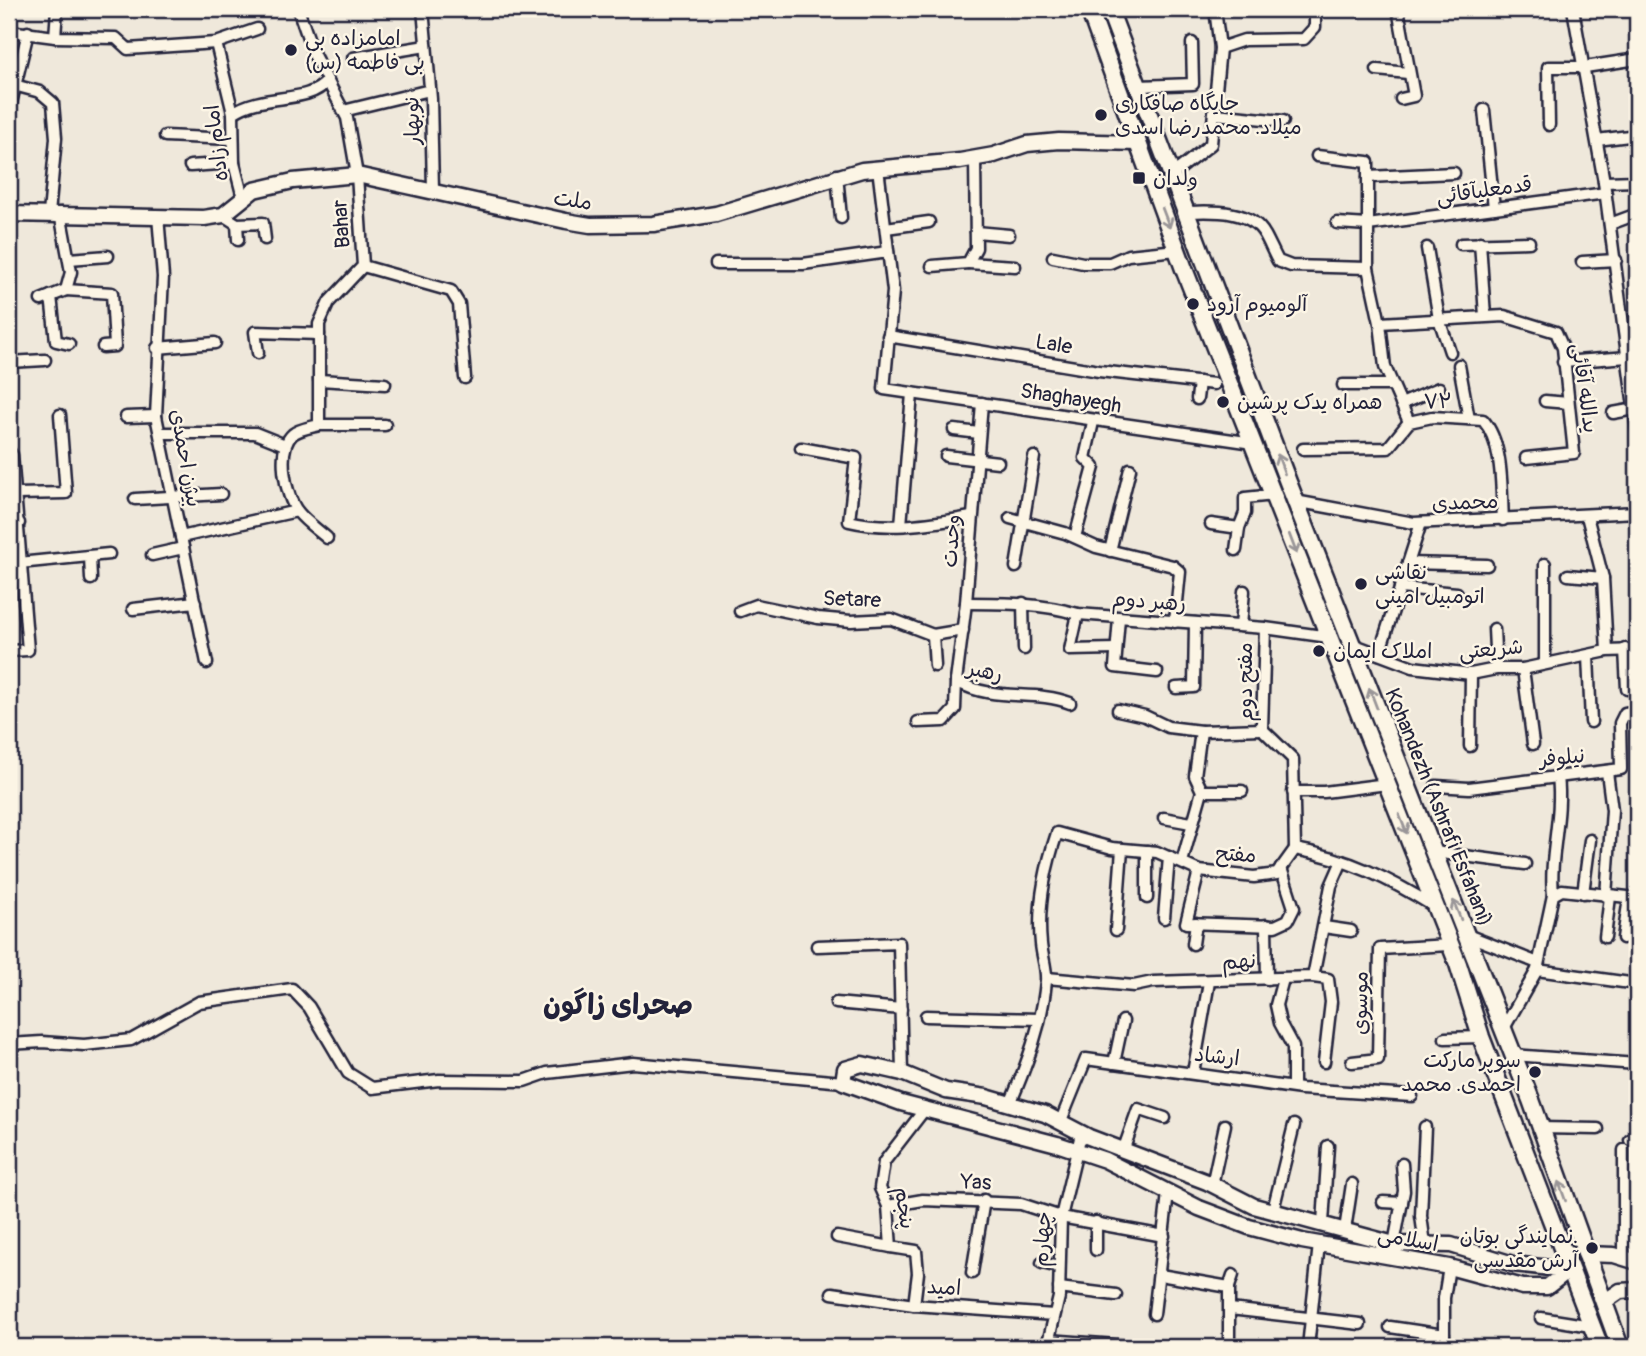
<svg xmlns="http://www.w3.org/2000/svg" width="1646" height="1356" font-family="Pangolin,'Playpen Sans Arabic',sans-serif">
<style>
.lines{fill:none;stroke-linecap:round;stroke-linejoin:round}
.street-casing{stroke:#22223b;stroke-width:15}
.secondary-casing{stroke:#22223b;stroke-width:19}
.primary-casing{stroke:#22223b;stroke-width:21}
.street{stroke:#fcf5e5;stroke-width:10}
.secondary{stroke:#fcf5e5;stroke-width:14}
.primary{stroke:#fcf5e5;stroke-width:16}
.oneway{stroke:#9a9698}
.poi-dot{fill:#22223b;stroke:#fcf5e5;stroke-width:2.5}
.labels{text-anchor:middle;stroke-width:5;stroke-linejoin:round;paint-order:stroke}
.poi-label{font-size:21px;fill:#22223b;stroke:#fcf5e5;text-anchor:start}
.street-label{font-size:21px;fill:#22223b;stroke:#fcf5e5}
.district-label{font-size:28px;font-weight:bold;fill:#22223b;stroke:#fcf5e5}
</style>
<rect width="100%" height="100%" fill="#efe8db"/>
<filter id="ink" filterUnits="userSpaceOnUse"><feTurbulence type="fractalNoise" baseFrequency=".0143" numOctaves="2"/><feDisplacementMap in="SourceGraphic" scale="14" xChannelSelector="R" yChannelSelector="G"/><feConvolveMatrix kernelMatrix="1 2 1 2 8 2 1 2 1" color-interpolation-filters="sRGB"/></filter>
<g filter="url(#ink)">
<g class="lines">
<!-- street casing -->
<g class="street-casing">
<g id="street">
<path d="M 298,9 L 314,55 L 347,118 L 357,175 L 363,266 L 329,302 L 319,324 L 319,425 C 312,427 299,429 293,434 C 276,449 285,496 298,512 C 306,522 318,530 327,538"/>
<polyline points="423,9 431,99 433,190"/>
<polyline points="1398,9 1414,96 1401,99"/>
<polyline points="1573,9 1604,182 1637,429"/>
<polyline points="9,31 55,37 116,38 128,49 216,43 257,29"/>
<polyline points="55,37 57,9"/>
<polyline points="216,43 233,113 234,163 243,198"/>
<polyline points="1220,48 1244,40 1304,39 1315,27 1315,9"/>
<polyline points="353,58 426,46"/>
<polyline points="1377,70 1408,73"/>
<polyline points="14,85 40,92 53,103 56,138 49,214"/>
<polyline points="1139,86 1193,84 1192,43"/>
<polyline points="9,103 11,103 28,32"/>
<polyline points="1484,110 1494,208"/>
<polyline points="343,111 430,90"/>
<path d="M 233,113 C 263,92 308,105 327,81"/>
<polyline points="1216,114 1283,121"/>
<polyline points="1549,125 1548,67 1585,67 1637,59"/>
<polyline points="165,136 231,139"/>
<polyline points="1597,140 1637,135"/>
<polyline points="1317,156 1368,162 1368,268 1380,323 1385,367 1409,422"/>
<polyline points="190,166 234,163"/>
<polyline points="878,168 893,291 884,389 1253,443"/>
<polyline points="1173,174 1211,144 1220,48 1215,9"/>
<polyline points="837,175 841,218"/>
<polyline points="1368,177 1454,173"/>
<polyline points="1604,182 1637,181"/>
<path d="M 1188,212 C 1214,211 1251,209 1265,235 C 1270,244 1273,252 1278,261 L 1291,266 L 1368,268"/>
<polyline points="223,215 237,224 263,223 265,239"/>
<polyline points="158,216 163,277 156,416 207,663"/>
<polyline points="1337,223 1368,225 1606,193"/>
<polyline points="237,224 238,240"/>
<polyline points="1610,224 1637,214"/>
<polyline points="886,228 929,222"/>
<polyline points="976,232 1009,235"/>
<polyline points="1480,242 1485,316"/>
<polyline points="1461,244 1529,242"/>
<polyline points="1427,248 1439,319 1450,352"/>
<polyline points="1053,257 1083,263 1110,263 1128,255 1177,250"/>
<polyline points="69,259 108,256"/>
<polyline points="1582,262 1616,260"/>
<polyline points="968,263 1015,266"/>
<polyline points="716,264 803,264 888,252"/>
<polyline points="363,266 451,291 459,304 465,378"/>
<polyline points="932,266 968,263 976,248 975,158"/>
<polyline points="66,290 112,293 115,346 103,347"/>
<polyline points="51,296 56,341 69,344"/>
<polyline points="41,300 66,290 71,272 60,213"/>
<polyline points="1380,323 1504,316 1556,332 1563,348 1574,453 1526,458"/>
<polyline points="888,336 1099,371 1214,384"/>
<polyline points="157,348 215,343"/>
<polyline points="258,353 255,332 319,334"/>
<polyline points="9,362 45,360"/>
<polyline points="1563,362 1628,357"/>
<polyline points="1459,365 1469,419"/>
<polyline points="319,380 385,384"/>
<polyline points="1343,385 1392,385"/>
<polyline points="1197,399 1199,382"/>
<polyline points="1545,401 1568,403"/>
<polyline points="1401,404 1439,388"/>
<polyline points="1613,413 1635,409"/>
<polyline points="126,417 156,416"/>
<polyline points="319,425 385,425"/>
<polyline points="954,430 979,433"/>
<polyline points="160,433 255,433 285,445"/>
<path d="M 801,448 L 856,458 L 849,521 C 890,531 931,523 972,517"/>
<path d="M 1303,449 L 1388,448 L 1409,422 L 1432,417 L 1483,420 C 1504,444 1501,490 1503,520"/>
<polyline points="9,451 12,455 28,650 9,651"/>
<polyline points="946,456 998,462"/>
<polyline points="16,494 66,493 60,415"/>
<polyline points="135,499 221,494"/>
<polyline points="1295,501 1414,523 1637,512"/>
<polyline points="1587,516 1603,578 1607,651"/>
<polyline points="1010,518 1065,533 1096,547 1173,566 1180,572 1175,622"/>
<polyline points="1211,524 1239,528 1245,513 1245,498 1274,495"/>
<polyline points="901,525 912,394"/>
<polyline points="9,526 19,523"/>
<polyline points="181,537 297,511"/>
<polyline points="1075,537 1094,467 1085,458 1093,422"/>
<polyline points="1236,550 1239,528"/>
<polyline points="1110,551 1130,469"/>
<polyline points="152,555 183,548"/>
<polyline points="90,556 91,579"/>
<polyline points="1408,563 1487,565"/>
<polyline points="9,564 109,554"/>
<polyline points="1545,564 1545,662"/>
<polyline points="1016,567 1034,457"/>
<polyline points="1568,575 1603,578"/>
<polyline points="1400,588 1457,593"/>
<path d="M 966,603 C 1005,603 1040,603 1078,614 L 1265,628 L 1329,637"/>
<polyline points="1023,603 1024,649"/>
<polyline points="133,609 195,602"/>
<polyline points="740,611 756,605 818,618 851,621 891,619 933,635 963,630"/>
<polyline points="1078,614 1070,650 1116,649"/>
<polyline points="1119,618 1115,667 1157,672"/>
<polyline points="1241,626 1244,591"/>
<polyline points="1265,628 1262,729 1293,759 1295,849"/>
<polyline points="1494,629 1496,669"/>
<polyline points="933,635 935,666"/>
<polyline points="1352,644 1413,667 1471,674 1496,669 1523,669 1607,651 1637,650"/>
<polyline points="1625,649 1627,689"/>
<polyline points="1379,654 1421,523"/>
<polyline points="1588,656 1591,722"/>
<polyline points="1523,669 1533,744"/>
<polyline points="956,681 966,603 982,403"/>
<polyline points="1176,688 1194,687 1195,623"/>
<polyline points="1118,710 1145,716 1168,727 1201,731 1262,729"/>
<path d="M 918,722 L 944,721 L 955,709 L 956,681 C 994,703 1033,689 1070,703"/>
<polyline points="1470,746 1471,674"/>
<polyline points="1436,786 1469,788 1621,769 1620,723 1625,713 1637,711"/>
<polyline points="1202,791 1242,791"/>
<polyline points="1293,792 1324,792 1387,784"/>
<polyline points="1164,818 1191,823"/>
<polyline points="1147,851 1147,898"/>
<polyline points="1434,852 1525,864"/>
<polyline points="1182,862 1202,791 1195,776 1201,731"/>
<polyline points="1199,871 1186,923 1275,926 1288,920 1294,908 1281,868"/>
<polyline points="1583,893 1590,840"/>
<path d="M 1553,895 C 1549,855 1563,817 1558,777"/>
<polyline points="1606,896 1612,810 1607,772"/>
<polyline points="1164,918 1169,857"/>
<polyline points="1266,925 1267,979"/>
<polyline points="1324,927 1351,931"/>
<polyline points="1116,930 1122,849"/>
<polyline points="1467,935 1538,963"/>
<polyline points="1605,937 1610,897"/>
<polyline points="1623,938 1629,898"/>
<polyline points="1193,944 1196,923"/>
<polyline points="817,946 899,943 902,1073"/>
<polyline points="1537,970 1637,984"/>
<polyline points="1313,977 1328,979 1331,1002 1324,1062"/>
<polyline points="1047,978 1134,986 1153,982 1313,977 1331,886 1342,861"/>
<polyline points="1283,979 1276,1005 1280,1023 1293,1047 1293,1087"/>
<polyline points="836,1003 901,1009"/>
<polyline points="926,1016 1039,1019"/>
<polyline points="1503,1030 1537,970 1553,895 1562,890 1637,898"/>
<polyline points="1445,1038 1481,1037"/>
<polyline points="9,1044 42,1042 84,1045 131,1040 199,1002 292,989 309,1007 348,1073 372,1088 439,1080 524,1081 547,1073 633,1063 843,1082"/>
<polyline points="1512,1055 1637,1064"/>
<polyline points="1352,1062 1378,1059 1380,949 1449,945"/>
<polyline points="1114,1063 1123,1021"/>
<polyline points="1193,1073 1209,982"/>
<path d="M 1010,1104 C 1027,1064 1042,1025 1046,981 C 1047,969 1042,956 1041,944 C 1037,906 1045,869 1057,833 L 1112,848 L 1157,852 L 1199,871 L 1254,877 L 1277,874 L 1295,849 C 1347,858 1390,879 1435,907"/>
<polyline points="1060,1123 1086,1059 1301,1089 1412,1096"/>
<polyline points="1539,1128 1598,1129"/>
<polyline points="1630,1140 1637,1140"/>
<polyline points="1624,1150 1624,1257"/>
<polyline points="1123,1151 1138,1109 1165,1118"/>
<polyline points="1212,1185 1225,1125"/>
<polyline points="1383,1202 1402,1203"/>
<polyline points="888,1206 923,1200 1021,1204 1061,1217 1164,1236"/>
<polyline points="1273,1210 1294,1125"/>
<polyline points="1096,1222 1096,1250"/>
<polyline points="1323,1223 1328,1146"/>
<polyline points="1345,1230 1352,1184"/>
<polyline points="837,1237 891,1247"/>
<polyline points="1394,1244 1404,1191 1402,1164"/>
<polyline points="1425,1245 1421,1216 1425,1127"/>
<polyline points="1042,1263 1059,1267"/>
<polyline points="972,1273 984,1200"/>
<polyline points="1160,1275 1229,1287"/>
<polyline points="1059,1288 1116,1295"/>
<polyline points="832,1293 914,1305 1054,1315"/>
<polyline points="914,1305 918,1273 916,1251 891,1247 888,1206 880,1188 884,1162 925,1109"/>
<polyline points="1230,1309 1360,1324"/>
<polyline points="1154,1314 1168,1193"/>
<polyline points="1541,1318 1591,1326"/>
<polyline points="1390,1327 1444,1335"/>
<polyline points="1048,1340 1144,1347"/>
<polyline points="1047,1347 1059,1297 1061,1217 1081,1134"/>
<polyline points="1229,1347 1229,1287 1233,1275"/>
<polyline points="1308,1347 1319,1244"/>
<polyline points="1444,1347 1444,1298 1449,1267"/>
</g>
</g>
<!-- secondary casing -->
<g class="secondary-casing">
<g id="secondary">
<polyline points="9,214 204,218 223,215 254,190 293,181 357,175 566,221 590,225 653,224 716,214 862,170 960,161 994,155 1027,144 1059,141 1137,143"/>
<polygon points="862,1064 902,1073 946,1091 986,1097 1045,1114 1089,1137 1207,1182 1254,1206 1394,1244 1451,1245 1513,1264 1569,1270 1547,1287 1523,1287 1449,1267 1302,1241 1249,1227 1199,1208 1105,1160 1057,1144 901,1103 843,1082 845,1069"/>
<polyline points="1585,1254 1614,1255 1637,1262"/>
<polyline points="1604,1302 1620,1291 1637,1290"/>
</g>
</g>
<!-- primary casing -->
<g class="primary-casing">
<g id="primary">
<polyline points="1089,9 1184,269 1458,964 1481,1037 1600,1347"/>
<polyline points="1109,9 1288,482 1531,1100 1620,1347"/>
</g>
</g>
<!-- street -->
<use href="#street" class="street"/>
<!-- secondary -->
<use href="#secondary" class="secondary"/>
<!-- primary -->
<use href="#primary" class="primary"/>
</g>
<!-- one-way arrows -->
<defs><path id="oneway-shaft" d="M-6 0H5M1.5-3L5.5 0L1.5 3" fill="none" stroke-width="1.6" stroke-linecap="round" stroke-linejoin="round" transform="scale(1.75)"/></defs>
<g class="oneway">
<use href="#oneway-shaft" transform="translate(1166 218) rotate(69)"/>
<use href="#oneway-shaft" transform="translate(1281 464) rotate(-110)"/>
<use href="#oneway-shaft" transform="translate(1293 544) rotate(69)"/>
<use href="#oneway-shaft" transform="translate(1373 698) rotate(-111)"/>
<use href="#oneway-shaft" transform="translate(1403 824) rotate(68)"/>
<use href="#oneway-shaft" transform="translate(1457 910) rotate(-112)"/>
<use href="#oneway-shaft" transform="translate(1562 1191) rotate(-110)"/>
</g>
</g>
<!-- markers -->
<g class="poi-dot">
<circle cx="291" cy="50" r="7"/>
<circle cx="1101" cy="115" r="7"/>
<rect x="1132" y="171" width="14" height="14" rx="3.5"/>
<circle cx="1193" cy="304" r="7"/>
<circle cx="1223" cy="402" r="7"/>
<circle cx="1361" cy="584" r="7"/>
<circle cx="1319" cy="651" r="7"/>
<circle cx="1535" cy="1072" r="7"/>
<circle cx="1592" cy="1248" r="7"/>
</g>
<g class="labels">
<!-- poi labels -->
<g class="poi-label">
<text x="305" y="45">امامزاده بی<tspan x="305" dy="24">بی فاطمه (س)</tspan></text>
<text x="1115" y="110">جایگاه صافکاری<tspan x="1115" dy="24">میلاد. محمدرضا اسدی</tspan></text>
<text x="1153" y="185">ولدان</text>
<text x="1207" y="311">آلومیوم آرود</text>
<text x="1237" y="409">همراه یدک پرشین</text>
<text x="1375" y="579">نقاشی<tspan x="1375" dy="24">اتومبیل امینی</tspan></text>
<text x="1333" y="658">املاک ایمان</text>
<text x="1521" y="1067" text-anchor="end">سوپر مارکت<tspan x="1521" dy="24">احمدی. محمد</tspan></text>
<text x="1578" y="1243" text-anchor="end">نمایندگی بوتان.<tspan x="1578" dy="24">آرش مقدسی</tspan></text>
</g>
<!-- street labels -->
<g class="street-label">
<text transform="translate(412 121) rotate(-92)" y="7">نوبهار</text>
<text transform="translate(216 143) rotate(-97)" y="7">امام زاده</text>
<text transform="translate(1484 190) rotate(-8)" y="7">قدمعلیآقائی</text>
<text transform="translate(573 200) rotate(8)" y="7">ملت</text>
<text transform="translate(341 224) rotate(-94)" y="7">Bahar</text>
<text transform="translate(1054 344) rotate(10)" y="7">Lale</text>
<text transform="translate(1585 388) rotate(82)" y="7">یدالله آقائی</text>
<text transform="translate(1071 398) rotate(9)" y="7">Shaghayegh</text>
<text transform="translate(1438 401) rotate(-2)" y="7">۷۲</text>
<text transform="translate(186 458) rotate(80)" y="7">بیژن احمدی</text>
<text transform="translate(1465 502) rotate(-2)" y="7">محمدی</text>
<text transform="translate(951 541) rotate(-86)" y="7">وحدت</text>
<text transform="translate(852 599) rotate(2)" y="7">Setare</text>
<text transform="translate(1149 601) rotate(4)" y="7">رهبر دوم</text>
<text transform="translate(1491 649) rotate(-5)" y="7">شریعتی</text>
<text transform="translate(985 671) rotate(12)" y="7">رهبر</text>
<text transform="translate(1245 682) rotate(-90)" y="7">مفتح دوم</text>
<text transform="translate(1562 757) rotate(-5)" y="7">نیلوفر</text>
<text transform="translate(1439 807) rotate(68)" y="7">Kohandezh (Ashrafi Esfahani)</text>
<text transform="translate(1236 854) rotate(3)" y="7">مفتح</text>
<text transform="translate(1239 961) rotate(-3)" y="7">نهم</text>
<text transform="translate(1360 1003) rotate(-89)" y="7">موسوی</text>
<text transform="translate(1217 1056) rotate(6)" y="7">ارشاد</text>
<text transform="translate(976 1182) rotate(2)" y="7">Yas</text>
<text transform="translate(905 1208) rotate(82)" y="7">پنجم</text>
<text transform="translate(1042 1239) rotate(-87)" y="7">چهارم</text>
<text transform="translate(1408 1239) rotate(10)" y="7">اسلامی</text>
<text transform="translate(944 1287) rotate(3)" y="7">امید</text>
</g>
<!-- district labels -->
<g class="district-label">
<text x="618" y="1014">صحرای زاگون</text>
</g>
</g>
<!-- margin -->
<rect width="1646" height="1356" fill="none" stroke="#fcf5e5" stroke-width="35"/>
<rect x="18" y="18" width="1611" height="1321" fill="none" stroke="#22223b" stroke-width="2.5" filter="url(#ink)"/>
</svg>
